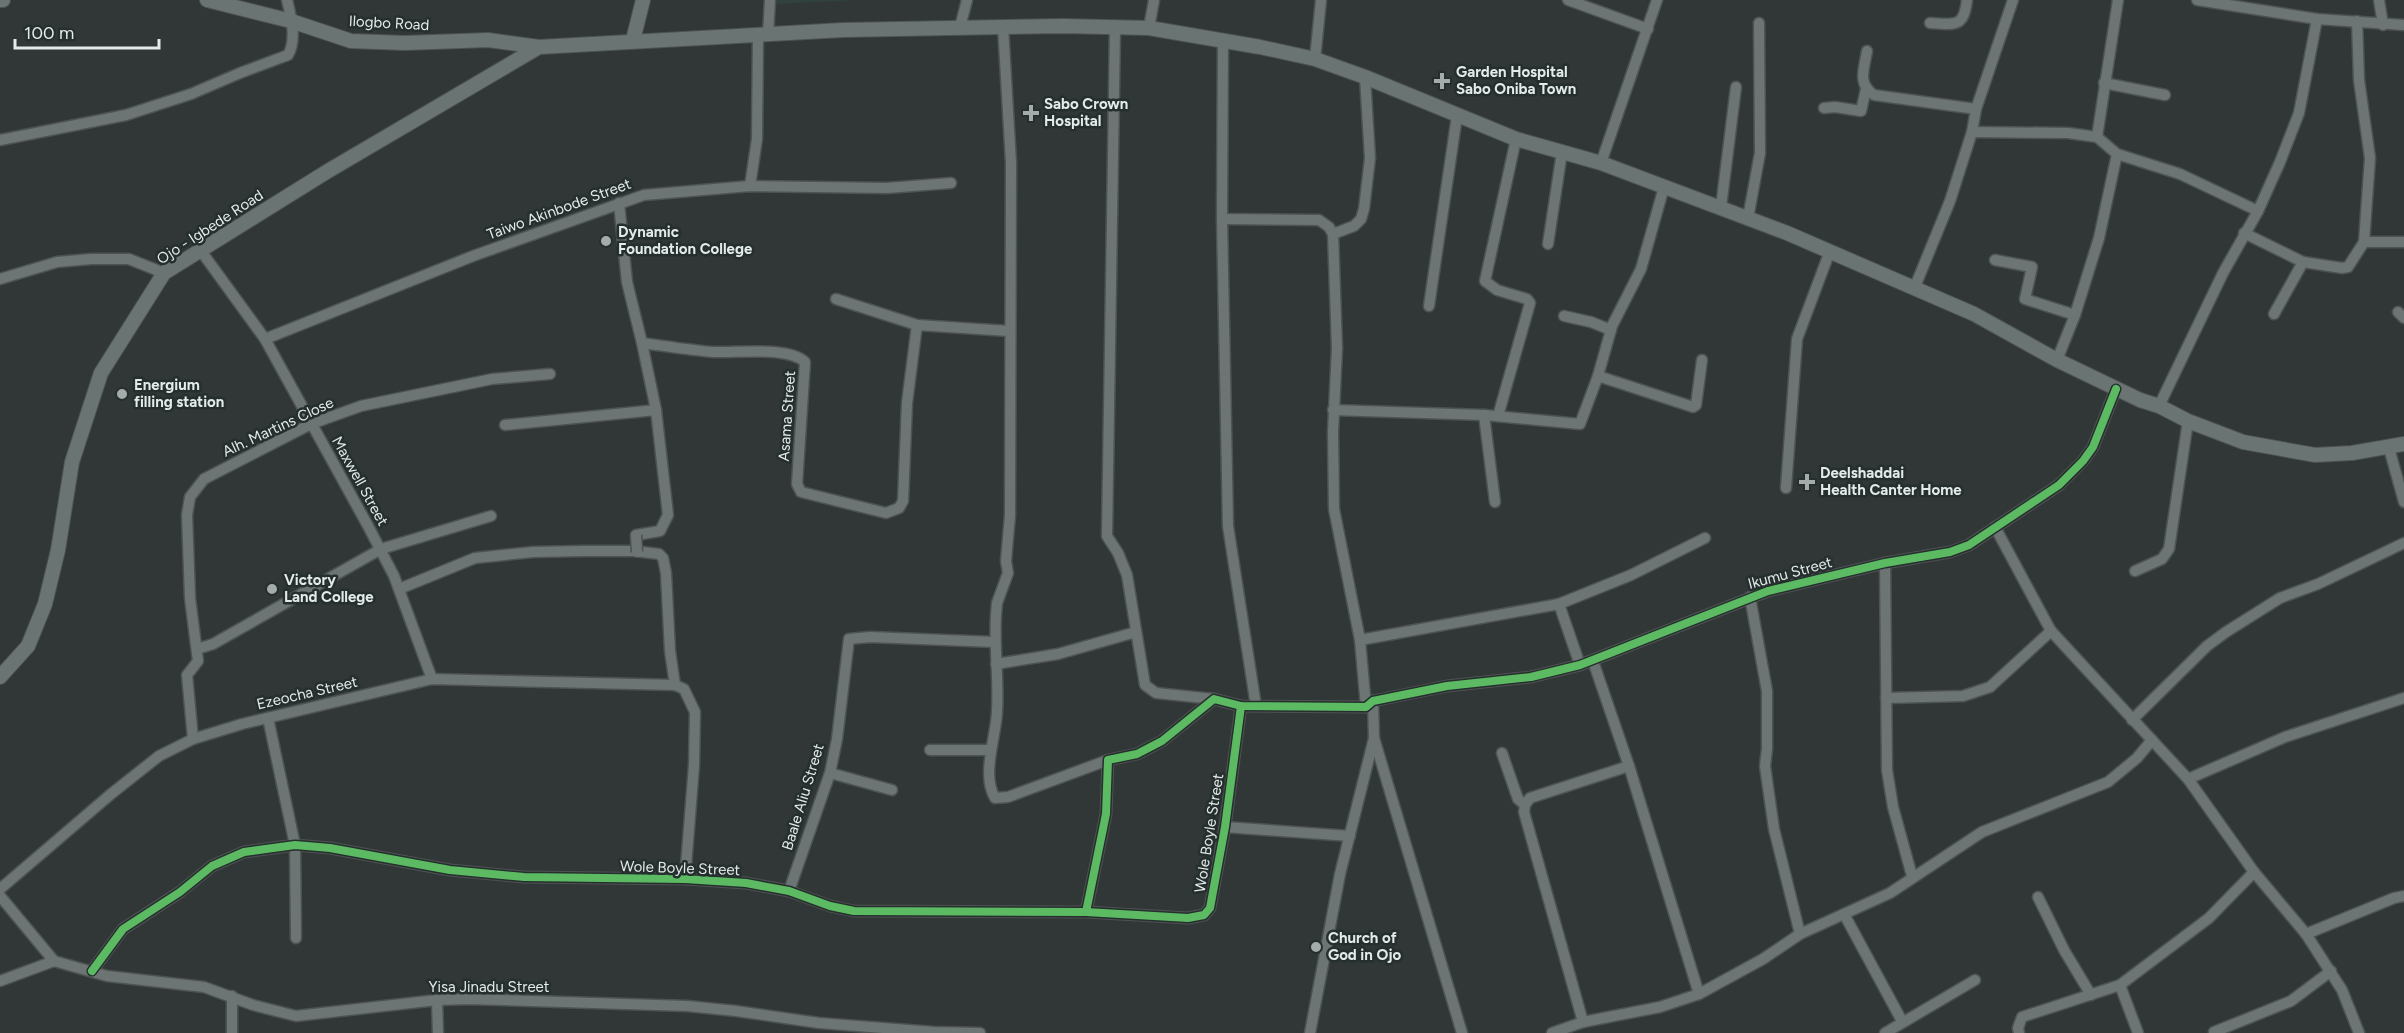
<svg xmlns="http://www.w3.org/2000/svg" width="2404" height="1033" font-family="Figtree,sans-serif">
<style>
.built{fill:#304140}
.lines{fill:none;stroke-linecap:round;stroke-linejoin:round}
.minor-casing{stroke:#4e5352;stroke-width:13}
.major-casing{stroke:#4e5352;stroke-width:16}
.minor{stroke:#6c7573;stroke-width:10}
.major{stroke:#6a7573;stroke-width:14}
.minor-bridge-casing{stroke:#4e5352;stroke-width:13;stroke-linecap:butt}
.minor-bridge{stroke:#6c7573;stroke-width:10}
.cycleway-casing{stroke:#252f2e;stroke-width:11}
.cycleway{stroke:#5cba63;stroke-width:8}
.poi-dot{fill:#a5abaa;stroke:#252f2e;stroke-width:2}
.labels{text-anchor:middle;stroke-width:5;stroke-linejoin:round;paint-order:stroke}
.street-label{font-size:15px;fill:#e3eae9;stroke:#252f2e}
.poi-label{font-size:15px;font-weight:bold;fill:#e3eae9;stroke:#252f2e;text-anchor:start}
</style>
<rect width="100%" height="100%" fill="#313736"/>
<!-- built -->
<polygon class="built" points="777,0 857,0 777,4"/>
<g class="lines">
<!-- minor casing -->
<g class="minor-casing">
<g id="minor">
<polyline points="1568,0 1648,29"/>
<polyline points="2197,0 2317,19 2404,25"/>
<polyline points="2379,0 2383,25"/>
<path d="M 1930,23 C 1956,25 1964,27 1967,0"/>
<path d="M 1003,26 L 1011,163 L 1010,515 L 1006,561 L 1008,573 L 997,603 L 996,615 C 994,647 999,679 997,712 C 996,737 981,775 995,798 L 1008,797 L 1108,760"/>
<polyline points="960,27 967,0"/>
<polyline points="1115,28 1107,536 1118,553 1127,575 1145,685 1156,693 1214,699"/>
<polyline points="1149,28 1154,0"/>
<polyline points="768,35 770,0"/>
<polyline points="1223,40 1222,219 1228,526 1256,706"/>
<path d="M 1867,51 C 1864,70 1857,83 1874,95 L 1976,109"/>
<polyline points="1315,59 1321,0"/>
<polyline points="2104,83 2165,95"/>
<polyline points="1824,108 1835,107 1861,111 1866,89"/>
<polyline points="1972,132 2068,133 2097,137 2117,154 2180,174 2258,211"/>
<polyline points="2097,137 2118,0"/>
<path d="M 0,140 L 126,115 L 191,94 L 240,73 L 288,55 C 297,40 291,16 287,0"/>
<polyline points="1601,163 1657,0"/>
<polyline points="750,186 757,139 758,36"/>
<polyline points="619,203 627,282 642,343 656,410 668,515 660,531 636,535"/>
<polyline points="1721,207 1736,87"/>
<polyline points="1748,218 1760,153 1759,23"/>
<polyline points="1222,219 1319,220 1329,227 1333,234 1337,348 1333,432 1334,509 1360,640"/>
<polyline points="2244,233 2303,262 2342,268 2348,267 2364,242 2370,158 2359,80 2357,21"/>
<polyline points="1333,234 1354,226 1361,219 1364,209 1370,158 1365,77"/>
<polyline points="2364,242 2404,242"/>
<polyline points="1548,244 1562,152"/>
<polyline points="201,251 265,339 368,526 394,576 432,679"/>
<polyline points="1995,260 2032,267 2025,299 2075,315"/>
<polyline points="0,279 57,262 91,259 129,259 164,273"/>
<polyline points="1914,289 1950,201 1972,132 1976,109 2013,0"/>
<polyline points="836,299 917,325 1009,331"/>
<polyline points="1429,306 1457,116"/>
<polyline points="2398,312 2404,318"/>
<polyline points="2274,314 2303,262"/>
<polyline points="1564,316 1591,322 1611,330"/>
<polyline points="265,339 473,256 644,195 750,186 887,188 951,183"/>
<path d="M 642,343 C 665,346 689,350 713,352 C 736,353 787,346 805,362 L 797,484 L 801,492 L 886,513 L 899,508 L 903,501 L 907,403 L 917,325"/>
<polyline points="2057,360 2075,315 2099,238 2117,154"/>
<polyline points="1598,376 1693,407 1696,405 1702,360"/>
<polyline points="2159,406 2223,273 2258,211 2280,162 2299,113 2317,19"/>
<polyline points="1333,410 1484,415 1580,424 1598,376 1612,326 1641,269 1664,187"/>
<polyline points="1484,415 1495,502"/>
<polyline points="1498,416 1530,303 1527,299 1497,290 1485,281 1516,139"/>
<polyline points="505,425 656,410"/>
<polyline points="2389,448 2404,502"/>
<polyline points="1786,488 1797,339 1830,251"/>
<polyline points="1995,527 2051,631 2188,779 2254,872 2306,934 2342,990 2359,1033"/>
<polyline points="1885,563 1887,770 1893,807 1912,876"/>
<polyline points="2135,571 2162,559 2169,549 2188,421"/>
<polyline points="399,589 475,558 533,552 583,551 634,551 659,554 663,558 666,573 670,651 675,685 684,689 695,712 694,765 685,879"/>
<polyline points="1750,597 1767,691 1767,749 1765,766 1774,829 1800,934"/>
<polyline points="1559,604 1580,665"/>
<polyline points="197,649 213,644 381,549 491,516"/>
<polyline points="1593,661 1629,766 1699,994"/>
<polyline points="996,664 1058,654 1136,632"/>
<polyline points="1886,698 1963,696 1990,687 2051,631"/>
<polyline points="1366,707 1360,640 1559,604 1631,575 1705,538"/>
<polyline points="268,718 295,845 296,938"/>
<polyline points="2132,720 2207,646 2226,632 2280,598 2318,584 2404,543"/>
<polyline points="1374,738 1462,1033"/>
<polyline points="193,739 187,675 198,661 190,598 187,515 190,497 204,479 311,424 361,406 492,379 550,374"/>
<polyline points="930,750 991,750"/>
<polyline points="1502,753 1518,799 1525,805"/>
<polyline points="830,773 892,790"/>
<polyline points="2188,779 2285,737 2404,698"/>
<polyline points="1225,827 1350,836"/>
<polyline points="0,889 111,794 159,756 193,739 242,724 432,679 675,685"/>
<polyline points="789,891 830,773 837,739 849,639 870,637 995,642"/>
<polyline points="0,896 54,961 107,976 204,987 253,1005 296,1016 437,1000 468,999 687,1006 736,1011 819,1023 934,1032 980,1033"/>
<polyline points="2038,897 2064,950 2091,995"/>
<polyline points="1086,912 1106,814 1108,760 1137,754 1162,741 1214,699 1241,706 1366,707 1373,701 1447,686 1531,677 1580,665 1768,591 1885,563 1950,552 1969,545 2059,485 2083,461 2093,447 2116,389"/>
<polyline points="1844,914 1902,1021"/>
<polyline points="2306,934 2394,898 2404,896"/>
<polyline points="92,971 123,929 180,892 212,866 244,852 295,845 330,848 450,870 524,877 685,879 746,883 789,891 830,906 854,911 1086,912 1188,918 1204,915 1210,908 1225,827 1241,706"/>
<polyline points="0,981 54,961"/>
<polyline points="2120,985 2138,1033"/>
<polyline points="232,996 232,1033"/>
<polyline points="437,1000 438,1033"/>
<polyline points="1583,1022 1524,812 1525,805 1530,798 1629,766"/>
<polyline points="2214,1032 2291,1001 2331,971"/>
<polyline points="1310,1033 1340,874 1374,738 1373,701"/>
<polyline points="1552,1033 1583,1022 1660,1007 1699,994 1763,959 1800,934 1890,893 1982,832 2108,782 2137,758 2152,740"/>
<polyline points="1885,1033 1975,980"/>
<polyline points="2019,1033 2018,1028 2022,1017 2120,985 2209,918 2254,872"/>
</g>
</g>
<!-- major casing -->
<g class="major-casing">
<g id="major">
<polyline points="0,0 3,0"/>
<polyline points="207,0 291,21 351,41 405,43 488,40 539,47"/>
<polyline points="633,40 643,0"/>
<polyline points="0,677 28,646 45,604 58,550 72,462 101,373 164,273 328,171 539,47 843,30 1063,26 1149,28 1260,47 1315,59 1365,77 1516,139 1601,163 1787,233 1974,314 2057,360 2140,400 2159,406 2188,421 2243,442 2315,455 2352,453 2404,444"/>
</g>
</g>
<!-- minor -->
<use href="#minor" class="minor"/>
<!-- major -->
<use href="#major" class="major"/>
<!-- minor-bridge casing -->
<g class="minor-bridge-casing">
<polyline id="minor-bridge" points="636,535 637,552"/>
</g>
<!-- minor-bridge -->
<use href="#minor-bridge" class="minor-bridge"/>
<!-- cycleway casing -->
<g class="cycleway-casing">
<g id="cycleway">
<polyline points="1086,912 1106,814 1108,760 1137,754 1162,741 1214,699 1241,706 1366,707 1373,701 1447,686 1531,677 1580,665 1768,591 1885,563 1950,552 1969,545 2059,485 2083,461 2093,447 2116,389"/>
<polyline points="92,971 123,929 180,892 212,866 244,852 295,845 330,848 450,870 524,877 685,879 746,883 789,891 830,906 854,911 1086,912 1188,918 1204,915 1210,908 1225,827 1241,706"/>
</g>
</g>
<!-- cycleway -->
<use href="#cycleway" class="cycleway"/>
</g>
<!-- markers -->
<g class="poi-dot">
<path d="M1439 72h6v6h6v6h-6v6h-6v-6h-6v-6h6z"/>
<path d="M1028 104h6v6h6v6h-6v6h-6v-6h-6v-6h6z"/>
<circle cx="606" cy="241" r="6"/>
<circle cx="122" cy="394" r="6"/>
<path d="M1804 473h6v6h6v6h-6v6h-6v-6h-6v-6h6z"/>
<circle cx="272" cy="589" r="6"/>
<circle cx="1316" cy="947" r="6"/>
</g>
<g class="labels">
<!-- street labels -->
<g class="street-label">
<text transform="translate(389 23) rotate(3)" y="5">Ilogbo Road</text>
<text transform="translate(559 209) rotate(-20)" y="5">Taiwo Akinbode Street</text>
<text transform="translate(210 227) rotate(-33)" y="5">Ojo - Igbede Road</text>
<text transform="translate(787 416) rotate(-86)" y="5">Asama Street</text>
<text transform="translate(278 427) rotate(-25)" y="5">Alh. Martins Close</text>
<text transform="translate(360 481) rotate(61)" y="5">Maxwell Street</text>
<text transform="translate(1790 573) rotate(-15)" y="5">Ikumu Street</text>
<text transform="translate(307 693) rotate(-13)" y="5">Ezeocha Street</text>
<text transform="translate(803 797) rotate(-73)" y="5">Baale Aliu Street</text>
<text transform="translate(1209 833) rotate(-81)" y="5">Wole Boyle Street</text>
<text transform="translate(680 868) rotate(2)" y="5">Wole Boyle Street</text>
<text x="489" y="992">Yisa Jinadu Street</text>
</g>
<!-- poi labels -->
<g class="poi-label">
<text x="1456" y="77">Garden Hospital<tspan x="1456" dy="17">Sabo Oniba Town</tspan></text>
<text x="1044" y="109">Sabo Crown<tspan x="1044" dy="17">Hospital</tspan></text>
<text x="618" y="237">Dynamic<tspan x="618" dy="17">Foundation College</tspan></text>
<text x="134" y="390">Energium<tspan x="134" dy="17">filling station</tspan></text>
<text x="1820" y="478">Deelshaddai<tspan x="1820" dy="17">Health Canter Home</tspan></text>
<text x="284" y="585">Victory<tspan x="284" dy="17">Land College</tspan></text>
<text x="1328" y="943">Church of<tspan x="1328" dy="17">God in Ojo</tspan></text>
</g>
</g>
<!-- scale -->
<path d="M15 39v9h144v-9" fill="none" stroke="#e3eae9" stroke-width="3"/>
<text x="24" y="39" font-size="18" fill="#e3eae9" stroke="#252f2e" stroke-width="4.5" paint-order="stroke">100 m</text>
</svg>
